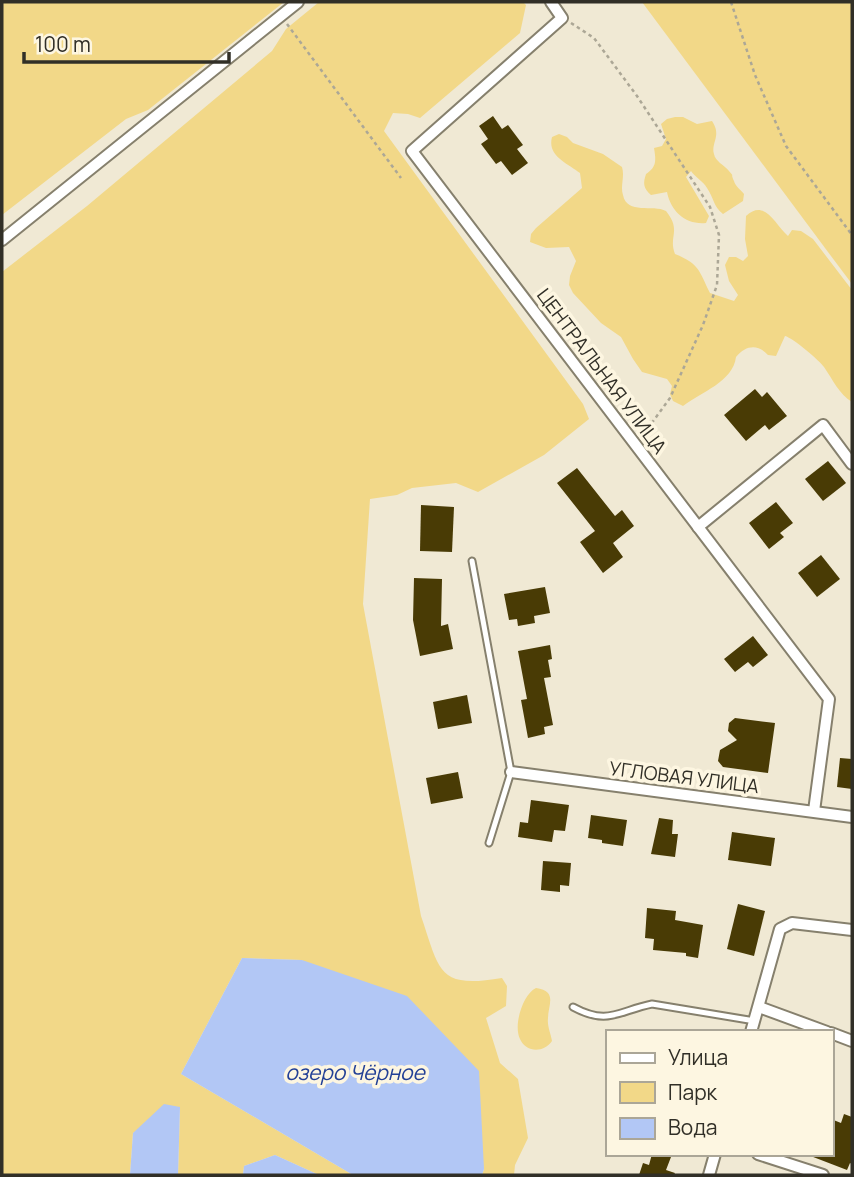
<svg xmlns="http://www.w3.org/2000/svg" width="854" height="1177" font-family="Manrope,sans-serif">
<style>
.green{fill:#f2d888}
.water{fill:#b2c7f5}
.building{fill:#493b05}
.lines{fill:none;stroke-linecap:round;stroke-linejoin:round}
.service-casing{stroke:#86806d;stroke-width:9}
.minor-casing{stroke:#86806d;stroke-width:14}
.path{stroke:#aca796;stroke-width:2.5;stroke-dasharray:3.5 3.5;stroke-linecap:butt}
.service{stroke:#fff;stroke-width:5}
.minor{stroke:#fff;stroke-width:10}
.labels{text-anchor:middle;stroke-width:7;stroke-linejoin:round;paint-order:stroke}
.street-label{font-size:19px;fill:#312f27;stroke:#fdf6e1}
.water-label{font-size:21px;font-style:italic;fill:#234096;stroke:#fdf6e1}
</style>
<rect width="100%" height="100%" fill="#f0e9d4"/>
<!-- green -->
<g class="green">
<polygon points="2,2 284,2 148,110 126,119 2,215"/>
<path d="M 319,2 L 523,2 L 526,5 L 520,33 L 420,118 L 408,114 L 393,113 L 384,131 L 583,404 L 589,419 L 544,455 L 478,492 L 456,483 L 412,488 L 397,495 L 370,499 L 363,604 L 421,916 C 440,971 437,989 502,978 L 507,986 L 506,1006 L 486,1018 L 500,1063 L 518,1079 L 528,1138 L 515,1165 L 514,1175 L 482,1175 L 484,1169 L 302,960 L 242,958 L 181,1074 L 353,1175 L 319,1175 L 275,1155 L 244,1166 L 243,1175 L 178,1175 L 180,1108 L 133,1133 L 130,1175 L 2,1175 L 2,272 L 87,206 L 272,51 L 286,29 Z"/>
<polygon points="642,2 852,2 852,284 828,252"/>
<path d="M 675,117 L 683,117 L 697,124 L 712,121 C 722,136 711,142 714,154 C 715,161 724,165 729,171 C 735,178 730,172 734,181 C 735,186 741,190 744,194 L 743,201 L 723,214 C 713,206 714,198 707,188 C 703,181 695,177 691,171 L 686,177 L 709,216 L 706,223 C 686,225 671,212 667,192 L 651,195 C 643,188 643,183 646,174 C 657,167 656,160 654,148 L 662,146 L 666,139 L 661,124 L 667,119 Z"/>
<path d="M 559,134 L 567,137 L 573,143 L 603,154 L 622,167 C 625,177 620,186 623,195 C 627,215 653,204 666,211 C 682,231 668,236 675,254 C 700,264 699,271 710,293 L 734,301 L 738,295 L 729,281 L 725,265 L 729,257 L 736,257 L 743,261 L 748,256 L 745,239 L 746,216 C 765,198 775,225 788,236 L 792,230 L 801,231 L 813,239 L 852,290 L 852,402 C 839,394 833,380 824,367 C 820,361 793,338 785,336 L 776,356 L 768,355 C 758,344 746,345 736,357 C 733,382 701,392 683,406 L 673,401 L 670,394 L 672,386 L 667,379 L 642,372 L 633,359 L 621,337 L 601,323 L 573,293 L 569,285 L 570,276 L 576,261 L 569,247 L 546,248 L 530,242 L 531,234 L 536,228 L 582,188 L 580,173 C 567,163 547,156 552,137 Z"/>
<path d="M 536,988 C 558,991 548,1005 548,1018 C 547,1026 551,1034 552,1041 C 544,1053 526,1053 520,1039 C 513,1025 523,994 536,988 Z"/>
</g>
<!-- water -->
<g class="water">
<polygon points="242,958 302,960 407,996 479,1071 484,1169 482,1175 353,1175 181,1074"/>
<polygon points="164,1104 180,1107 178,1175 130,1175 133,1133"/>
<polygon points="275,1155 319,1175 243,1175 244,1166"/>
</g>
<!-- building -->
<g class="building">
<polygon points="493,116 502,129 508,125 523,145 517,149 528,163 512,175 501,161 496,164 481,144 488,139 479,126"/>
<polygon points="755,389 762,397 767,392 787,416 769,430 765,425 746,441 724,415"/>
<polygon points="828,461 846,483 823,501 805,479"/>
<polygon points="577,468 615,516 622,510 634,526 613,543 623,557 603,573 580,542 595,531 557,483"/>
<polygon points="776,502 793,523 780,533 784,537 769,549 749,523"/>
<polygon points="421,505 454,507 452,552 420,551"/>
<polygon points="821,555 840,579 817,597 798,573"/>
<polygon points="414,578 442,579 441,626 448,624 453,649 420,656 413,620"/>
<polygon points="545,587 550,613 534,616 535,623 518,626 517,619 509,620 504,594"/>
<polygon points="753,636 768,655 753,667 748,662 735,672 724,659"/>
<polygon points="550,645 552,659 548,660 551,677 544,678 553,725 544,727 545,734 528,738 521,700 527,699 518,651"/>
<polygon points="467,695 472,723 438,729 433,702"/>
<polygon points="735,718 775,723 768,773 723,767 718,761 720,750 737,740 728,731 729,723"/>
<polygon points="840,758 852,759 852,789 837,787"/>
<polygon points="458,772 463,798 431,804 426,778"/>
<polygon points="531,800 569,805 565,831 554,830 552,842 518,837 520,822 528,823"/>
<polygon points="591,815 627,820 623,846 602,843 602,840 588,838"/>
<polygon points="659,818 673,820 672,834 678,834 675,857 651,854"/>
<polygon points="732,832 775,838 771,866 728,860"/>
<polygon points="543,861 571,863 569,886 560,885 560,892 541,890"/>
<polygon points="738,904 765,911 754,956 727,949"/>
<polygon points="647,908 676,911 675,920 703,925 698,958 686,956 686,953 653,950 654,939 645,938"/>
<polygon points="844,1114 852,1117 852,1164 850,1163 847,1170 808,1155 831,1154 831,1119 841,1123"/>
<polygon points="652,1154 671,1157 666,1170 675,1173 674,1175 639,1175 643,1163 649,1165"/>
</g>
<g class="lines">
<!-- service casing -->
<g class="service-casing">
<g id="service">
<polyline points="472,561 511,772 489,843"/>
<path d="M 573,1007 C 608,1026 618,1011 652,1004 L 755,1021"/>
</g>
</g>
<!-- minor casing -->
<g class="minor-casing">
<g id="minor">
<polyline points="551,2 562,18 412,151 829,699 814,811"/>
<polyline points="2,240 298,2"/>
<polyline points="698,527 823,425 852,464"/>
<polyline points="511,772 852,817"/>
<polyline points="759,1007 827,1032"/>
<polyline points="751,1032 780,929 792,923 852,930"/>
<polyline points="831,1033 852,1041"/>
<polyline points="758,1154 823,1175"/>
<polyline points="709,1175 715,1154"/>
</g>
</g>
<!-- path -->
<g class="path">
<polyline points="731,2 755,75 786,146 852,235"/>
<polyline points="571,23 594,38 637,96 710,207 719,235 717,285 703,325 670,398 643,435"/>
<polyline points="287,24 401,178"/>
</g>
<!-- service -->
<use href="#service" class="service"/>
<!-- minor -->
<use href="#minor" class="minor"/>
</g>
<g class="labels">
<!-- street labels -->
<g class="street-label">
<text transform="translate(602 371) rotate(53)" y="7">ЦЕНТРАЛЬНАЯ УЛИЦА</text>
<text transform="translate(684 777) rotate(7)" y="7">УГЛОВАЯ УЛИЦА</text>
</g>
<!-- water labels -->
<g class="water-label">
<text x="355" y="1080">озеро Чёрное</text>
</g>
</g>
<!-- border -->
<rect width="854" height="1177" fill="none" stroke="#312f27" stroke-width="7"/>
<!-- legend -->
<rect x="606" y="1030" width="228" height="126" fill="#fdf6e1" stroke="#aba697" stroke-width="2"/>
<rect x="620" y="1053" width="35" height="10" fill="#ffffff" stroke="#aba697" stroke-width="2"/>
<text x="668" y="1065" font-size="21" fill="#312f27">Улица</text>
<rect x="620" y="1082" width="35" height="21" fill="#f2d888" stroke="#aba697" stroke-width="2"/>
<text x="668" y="1100" font-size="21" fill="#312f27">Парк</text>
<rect x="620" y="1118" width="35" height="21" fill="#b2c7f5" stroke="#aba697" stroke-width="2"/>
<text x="668" y="1135" font-size="21" fill="#312f27">Вода</text>
<!-- scale -->
<path d="M24 52v10h205v-10" fill="none" stroke="#312f27" stroke-width="3.5"/>
<text x="35" y="52" font-size="21" fill="#312f27" stroke="#fdf6e1" stroke-width="5" paint-order="stroke">100 m</text>
</svg>
